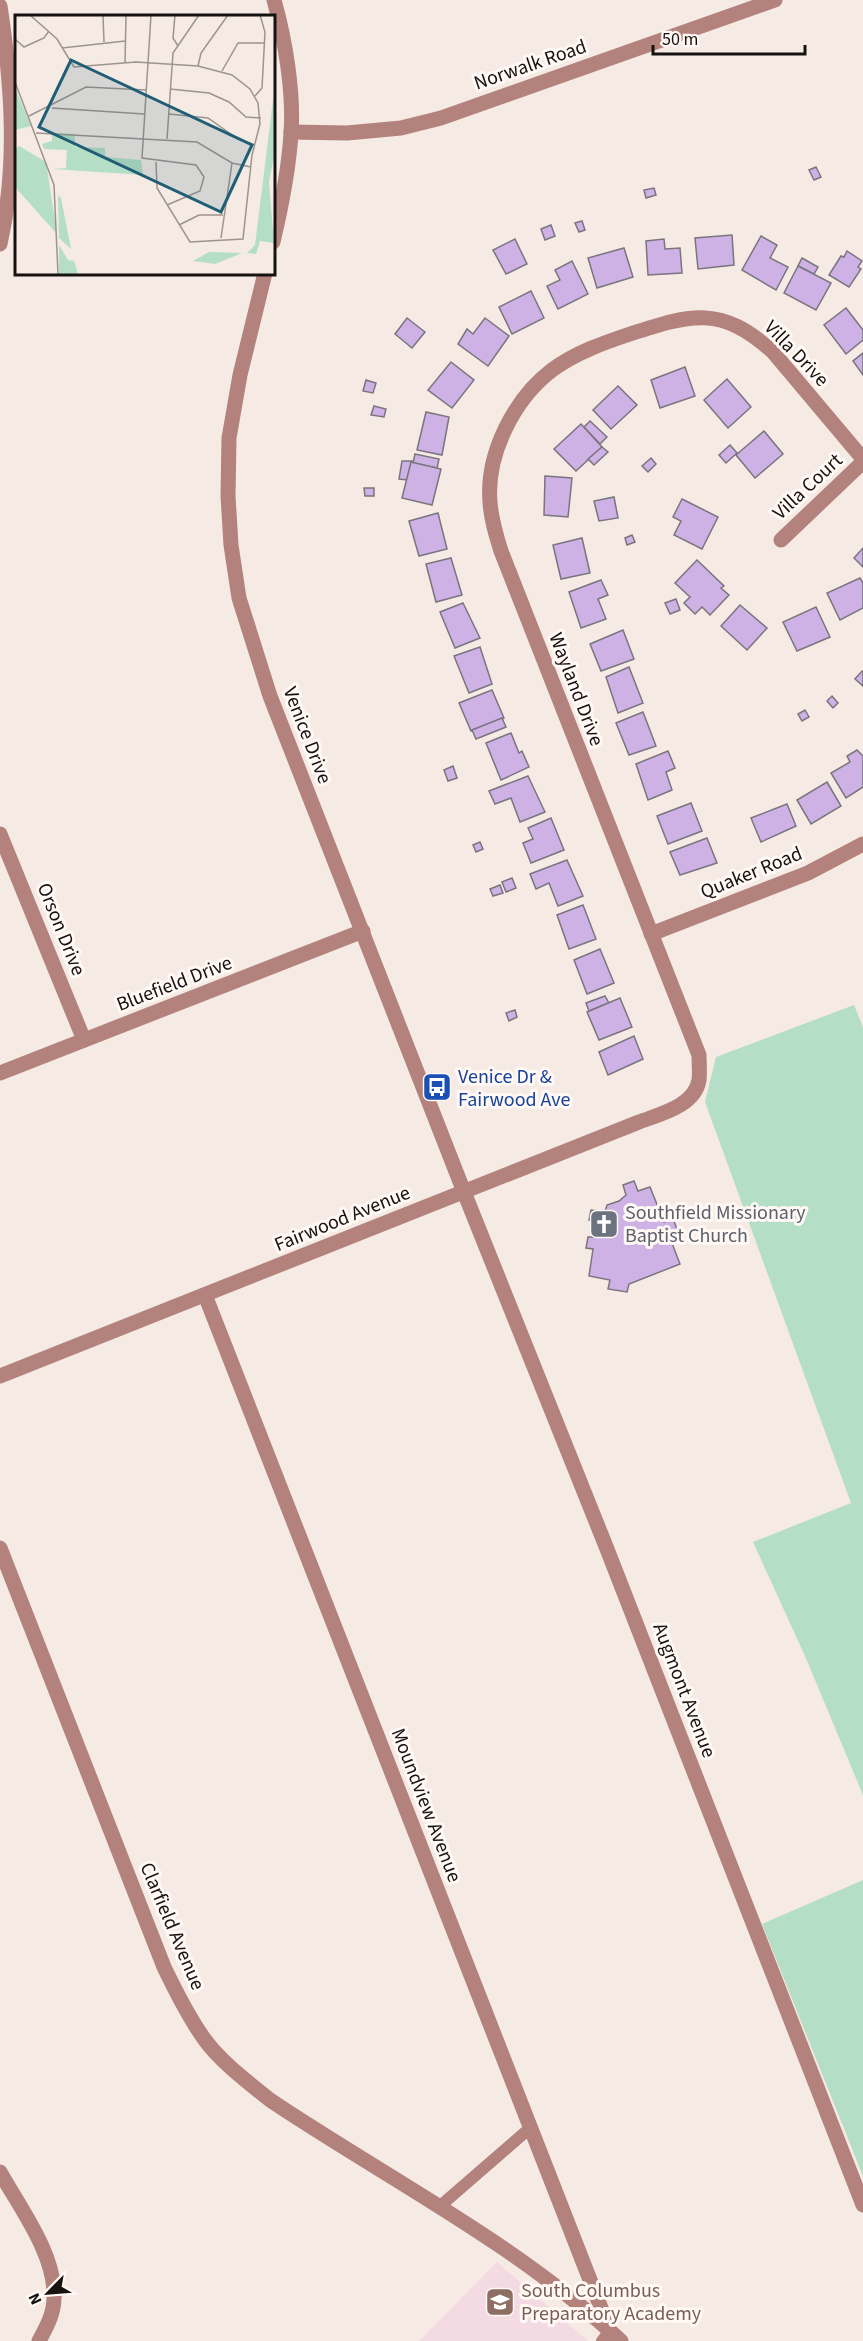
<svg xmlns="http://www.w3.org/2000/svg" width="863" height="2341" font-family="'Source Sans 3',sans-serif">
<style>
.education{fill:#f4dbe3}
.green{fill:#b5dec6}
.building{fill:#ceb2e6;stroke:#79757e;stroke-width:1.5}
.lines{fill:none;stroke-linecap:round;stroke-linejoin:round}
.lane{stroke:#b3827c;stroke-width:12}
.street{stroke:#b3827c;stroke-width:15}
.labels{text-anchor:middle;stroke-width:6;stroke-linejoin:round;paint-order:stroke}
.street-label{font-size:20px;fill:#161210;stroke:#fff8f4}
.transit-label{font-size:20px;fill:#164399;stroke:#fff8f4;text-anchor:start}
.worship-label{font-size:20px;fill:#5b616d;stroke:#fff8f4;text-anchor:start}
.education-label{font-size:20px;fill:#785e54;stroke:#fff8f4;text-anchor:start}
.inset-road{fill:none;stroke:#9c948f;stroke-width:1.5}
.view{fill:#1f5e74;fill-opacity:0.15;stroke:#1f5e74;stroke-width:3}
.inset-edge{fill:none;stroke:#161210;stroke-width:3}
</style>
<rect width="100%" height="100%" fill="#f5eae4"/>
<!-- education -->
<polygon class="education" points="497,2262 588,2341 419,2341"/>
<!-- green -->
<g class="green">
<polygon points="854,1005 863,1027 863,1795 805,1656 753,1542 851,1503 705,1102 716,1057"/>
<polygon points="863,1880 863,2176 762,1924"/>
</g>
<!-- building -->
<g class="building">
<polygon points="816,167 821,177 814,180 809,170"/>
<polygon points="654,188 656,195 646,198 644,190"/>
<polygon points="582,221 585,230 579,232 575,223"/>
<polygon points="551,225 555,236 545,240 541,229"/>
<polygon points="732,235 734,265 698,269 695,238"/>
<polygon points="761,236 777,245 770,258 788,267 776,290 742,270"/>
<polygon points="515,239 527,264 506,274 493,250"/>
<polygon points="664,239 665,249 680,248 682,273 648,275 646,241"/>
<polygon points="624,248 633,277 597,288 588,258"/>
<polygon points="847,251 862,261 858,267 861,269 849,287 829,275 841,256 844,257"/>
<polygon points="802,258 818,267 814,274 798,266"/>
<polygon points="572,261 588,294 558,309 547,286 560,280 555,270"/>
<polygon points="798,266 831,283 816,310 784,293"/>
<polygon points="531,291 544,318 512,334 499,307"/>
<polygon points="846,308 863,330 863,340 846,354 824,325"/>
<polygon points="407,318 425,332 412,348 395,334"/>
<polygon points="485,318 509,336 488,366 458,344 467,329 473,334"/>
<polygon points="863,353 863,375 853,361"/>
<polygon points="451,362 474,380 452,408 428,390"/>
<polygon points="685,367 695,396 660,408 651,380"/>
<polygon points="727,379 751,407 728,428 704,400"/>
<polygon points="366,380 376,383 373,393 363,391"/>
<polygon points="618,386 637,405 611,429 593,410"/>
<polygon points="374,406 386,409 384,417 371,415"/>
<polygon points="426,412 449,417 442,455 417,450"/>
<polygon points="590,421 607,437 600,444 584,427"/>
<polygon points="581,424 602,447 576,471 554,449"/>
<polygon points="764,431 783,454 755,478 736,455"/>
<polygon points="730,445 737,453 726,463 719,455"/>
<polygon points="602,447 608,452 594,465 588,459"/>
<polygon points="415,454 439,459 437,468 413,463"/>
<polygon points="651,458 656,464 648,472 642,466"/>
<polygon points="402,461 412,461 407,480 399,479"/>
<polygon points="411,462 441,469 432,505 402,498"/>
<polygon points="545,476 572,478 568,517 544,515"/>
<polygon points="364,488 374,488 374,496 365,496"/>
<polygon points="614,497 618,518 599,521 594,501"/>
<polygon points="682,499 718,517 702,549 674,535 681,521 673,517"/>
<polygon points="438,513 447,549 419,556 409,521"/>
<polygon points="632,535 635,542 627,545 625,538"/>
<polygon points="582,538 590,573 561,579 553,545"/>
<polygon points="863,548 863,567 854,558"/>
<polygon points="451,558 462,595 436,602 426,564"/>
<polygon points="697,560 724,586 721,588 729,595 710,615 702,607 695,614 684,603 690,597 675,583"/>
<polygon points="860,578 863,583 863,608 840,620 827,593"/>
<polygon points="601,580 608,595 598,599 606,619 581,628 569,592"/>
<polygon points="676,599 680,610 670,614 665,603"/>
<polygon points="463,603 480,638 455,648 440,612"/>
<polygon points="740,605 767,628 747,650 721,626"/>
<polygon points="816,607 830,637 797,651 783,622"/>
<polygon points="623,630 634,659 601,671 590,644"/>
<polygon points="480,647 492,684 469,693 454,656"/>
<polygon points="629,667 643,703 618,713 606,677"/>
<polygon points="862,671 863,672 863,686 855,679"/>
<polygon points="492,690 504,718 471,731 459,703"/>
<polygon points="832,696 838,703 833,708 827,701"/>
<polygon points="805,710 809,717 802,721 798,714"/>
<polygon points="643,712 656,746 629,755 616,723"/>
<polygon points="502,718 506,727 476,739 472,730"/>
<polygon points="511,733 519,753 522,751 529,767 501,780 486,743"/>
<polygon points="857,750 863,756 863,787 846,798 831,773 850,762 847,756"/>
<polygon points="668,751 675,768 666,772 672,790 648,800 636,764"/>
<polygon points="453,766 457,778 448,781 444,770"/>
<polygon points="528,776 545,812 520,822 511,798 495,804 489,791"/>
<polygon points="827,782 841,806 811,824 797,800"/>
<polygon points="691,803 702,831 668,844 657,816"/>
<polygon points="787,804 796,826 761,842 751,818"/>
<polygon points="551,818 564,850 531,863 523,843 533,839 528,828"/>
<polygon points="707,838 717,863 680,875 670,852"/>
<polygon points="480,842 483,849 476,852 473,845"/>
<polygon points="567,860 583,896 558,906 549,883 536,889 530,874"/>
<polygon points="512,878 516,888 506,892 502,882"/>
<polygon points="500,885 503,893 493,896 490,889"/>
<polygon points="583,905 596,939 569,949 557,915"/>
<polygon points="600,949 614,983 587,994 574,960"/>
<polygon points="605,996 609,1003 589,1011 586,1003"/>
<polygon points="620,998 632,1027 599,1040 587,1012"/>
<polygon points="515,1010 517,1017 509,1021 506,1013"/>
<polygon points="634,1036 643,1059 608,1075 599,1052"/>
<polygon points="634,1181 638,1191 650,1187 664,1222 673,1219 679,1234 670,1238 680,1264 629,1284 627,1292 608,1289 610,1280 589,1276 593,1249 586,1248 588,1237 595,1237 598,1221 589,1220 591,1210 605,1212 607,1205 619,1201 626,1195 623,1185"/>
</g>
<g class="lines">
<!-- lane -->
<g class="lane">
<polyline points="439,2207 530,2128"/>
<polyline points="602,2341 610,2331"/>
</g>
<!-- street -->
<g class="street">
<path d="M 0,6 C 12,85 18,165 0,244"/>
<polyline points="291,132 347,133 401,128 441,118 775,0"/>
<path d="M 273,242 C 281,208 289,167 291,133 C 294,92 285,39 274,0"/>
<polyline points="265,273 240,375 229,438 228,496 231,545 239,598 270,696 464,1192 607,1549 863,2205"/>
<polyline points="781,540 863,462"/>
<polyline points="0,834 84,1040"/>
<polyline points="651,934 808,873 863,844"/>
<polyline points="0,1073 363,931"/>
<polyline points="205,1295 610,2331"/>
<path d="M 0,1376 L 639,1122 C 660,1114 695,1106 699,1080 C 700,1072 699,1063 699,1055 L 501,551 C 496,535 491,519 490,502 C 486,454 514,399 552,370 C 575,353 603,343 630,334 C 692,314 721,305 773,352 L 863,459"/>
<path d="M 0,1548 L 164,1967 C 176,1992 189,2018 205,2040 C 221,2062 249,2083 270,2100 C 388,2179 516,2243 621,2341"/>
<path d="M 0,2172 C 20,2208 56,2255 54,2298 C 54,2314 46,2328 39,2341"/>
</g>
</g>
<!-- icons -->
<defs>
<g id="bus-square" transform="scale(1.5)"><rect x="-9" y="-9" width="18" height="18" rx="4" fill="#1a4fb4" stroke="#fff8f4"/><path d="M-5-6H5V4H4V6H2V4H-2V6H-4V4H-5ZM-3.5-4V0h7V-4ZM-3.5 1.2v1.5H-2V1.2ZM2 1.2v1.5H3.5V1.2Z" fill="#fff"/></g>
<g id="church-square" transform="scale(1.5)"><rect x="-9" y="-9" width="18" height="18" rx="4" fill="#6b7280" stroke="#fff8f4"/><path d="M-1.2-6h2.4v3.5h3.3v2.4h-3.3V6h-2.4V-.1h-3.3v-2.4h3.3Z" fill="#fff"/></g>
<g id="school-square" transform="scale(1.5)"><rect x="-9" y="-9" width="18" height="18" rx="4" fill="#8d6e63" stroke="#fff8f4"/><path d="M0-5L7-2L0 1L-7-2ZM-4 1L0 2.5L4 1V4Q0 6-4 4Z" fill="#fff"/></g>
</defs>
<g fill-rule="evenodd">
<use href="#bus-square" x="437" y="1087"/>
<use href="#church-square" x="604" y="1224"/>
<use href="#school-square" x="500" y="2302"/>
</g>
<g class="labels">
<!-- street labels -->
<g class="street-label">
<text transform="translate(530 64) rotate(-19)" y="7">Norwalk Road</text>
<text transform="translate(797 353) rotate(46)" y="7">Villa Drive</text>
<text transform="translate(807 486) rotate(-43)" y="7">Villa Court</text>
<text transform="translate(577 689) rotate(69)" y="7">Wayland Drive</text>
<text transform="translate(308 735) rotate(69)" y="7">Venice Drive</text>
<text transform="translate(751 872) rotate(-22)" y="7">Quaker Road</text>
<text transform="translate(62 929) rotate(68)" y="7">Orson Drive</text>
<text transform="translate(174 983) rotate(-21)" y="7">Bluefield Drive</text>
<text transform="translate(342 1218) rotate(-22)" y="7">Fairwood Avenue</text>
<text transform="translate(685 1690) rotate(69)" y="7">Augmont Avenue</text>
<text transform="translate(427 1805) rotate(69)" y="7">Moundview Avenue</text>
<text transform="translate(173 1926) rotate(67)" y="7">Clarfield Avenue</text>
</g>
<!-- transit labels -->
<g class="transit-label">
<text x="458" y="1083">Venice Dr &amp;<tspan x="458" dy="23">Fairwood Ave</tspan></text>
</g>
<!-- worship labels -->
<g class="worship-label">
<text x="625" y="1219">Southfield Missionary<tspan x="625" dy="23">Baptist Church</tspan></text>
</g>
<!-- education labels -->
<g class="education-label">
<text x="521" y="2297">South Columbus<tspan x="521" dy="23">Preparatory Academy</tspan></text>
</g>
</g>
<!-- overview -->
<g transform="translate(15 15)">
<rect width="260" height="260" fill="#f5eae4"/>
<path d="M 0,73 L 16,111 L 0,115 ZM 259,77 L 259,141 L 254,167 L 259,228 L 245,226 L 241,239 L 232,238 L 240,230 ZM 37,118 L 60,119 L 60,132 L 90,133 L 90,142 L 126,145 L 128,160 L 38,154 L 51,153 L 52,135 L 29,134 L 27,129 L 37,126 ZM 4,131 L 31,147 L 42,219 L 0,172 L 0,134 ZM 43,180 L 46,183 L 56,234 L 44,223 ZM 44,230 L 53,245 L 59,246 L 63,259 L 44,259 ZM 194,237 L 227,238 L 200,249 L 178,246 Z" fill="#b5dec6"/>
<path class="inset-road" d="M 15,0 L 42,24 L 59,52 L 121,47 L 183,51 L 217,60 L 235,74 L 243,88 L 245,109 L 237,140 L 228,224 L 175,227 L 142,173 L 141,147M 88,0 L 89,27M 136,0 L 127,143 L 181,150 L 189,162 L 185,176 L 152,190M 160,0 L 158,23 L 163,31M 0,24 L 9,32 L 29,23 L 34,16M 47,33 L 110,26M 110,48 L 111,0M 183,51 L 186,38 L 213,0M 207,56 L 223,28 L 250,28M 0,67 L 39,170 L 43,259M 155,74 L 194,78 L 214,87 L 231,102 L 246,103M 240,81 L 247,73 L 250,17 L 245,0M 37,93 L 129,99M 154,99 L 193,103 L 223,124 L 240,130M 14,101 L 71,72 L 131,75M 21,118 L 182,127 L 217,148 L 236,152M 152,124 L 158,38 L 184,0M 164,210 L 184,200 L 208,200M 206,223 L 217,148"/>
<path class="view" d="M 56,45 L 237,130 L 206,197 L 24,112 Z"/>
<rect width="260" height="260" class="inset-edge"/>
</g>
<!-- north arrow -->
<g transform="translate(48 2293) rotate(245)" stroke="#fff8f4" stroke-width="4.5" paint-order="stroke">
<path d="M0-4.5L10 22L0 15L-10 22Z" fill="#161210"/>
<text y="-9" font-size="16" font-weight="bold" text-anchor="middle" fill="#161210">N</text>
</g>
<!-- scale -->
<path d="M653 45v9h152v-9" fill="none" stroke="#161210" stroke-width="3"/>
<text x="662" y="45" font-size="18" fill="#161210" stroke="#fff8f4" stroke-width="4.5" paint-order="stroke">50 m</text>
</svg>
